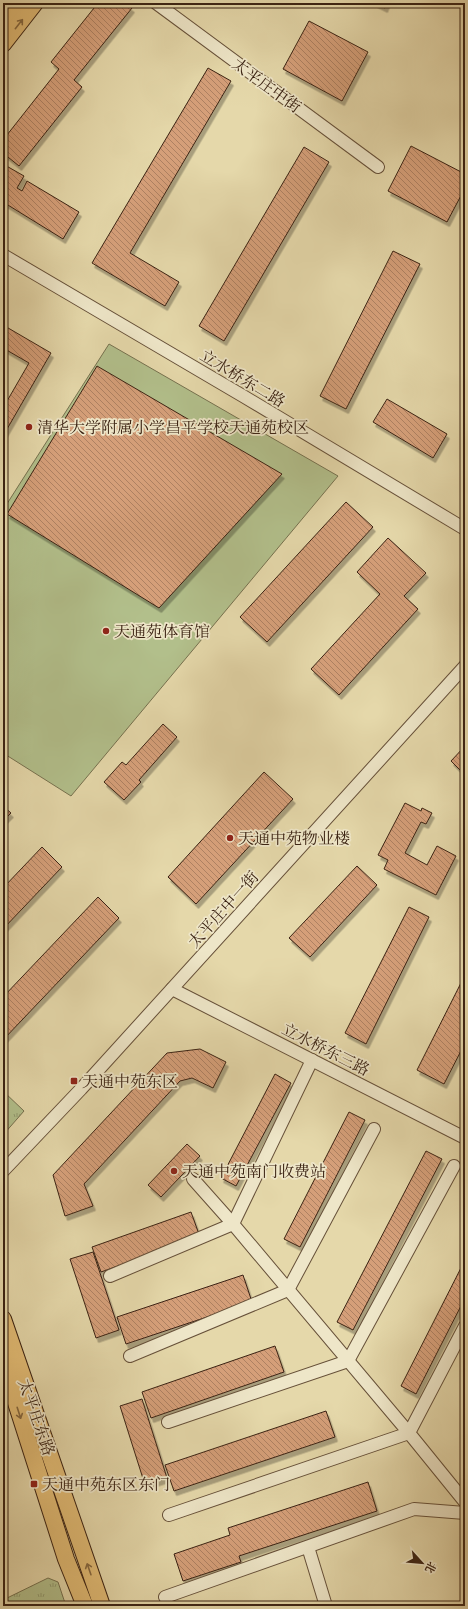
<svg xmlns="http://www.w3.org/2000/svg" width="468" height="1609" font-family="'IM FELL DW Pica','Noto Serif SC',serif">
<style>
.grass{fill:#b2bf8b;stroke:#76714f}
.park{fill:url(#park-tufts);stroke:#76714f}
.building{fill:url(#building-back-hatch);stroke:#3b2313;filter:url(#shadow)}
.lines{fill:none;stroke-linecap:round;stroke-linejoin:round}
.minor-casing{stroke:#665039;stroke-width:14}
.major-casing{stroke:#3b2313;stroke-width:18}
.minor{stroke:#eee6c8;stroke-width:12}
.major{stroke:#e2bc75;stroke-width:16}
.oneway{stroke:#86683f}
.poi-dot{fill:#8f2418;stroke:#eee6c8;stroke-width:1.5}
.labels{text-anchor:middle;stroke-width:3.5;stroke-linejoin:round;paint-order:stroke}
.street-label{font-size:16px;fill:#3b2313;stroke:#eee6c8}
.poi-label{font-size:16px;fill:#3b2313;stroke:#eee6c8;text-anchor:start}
</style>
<defs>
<pattern id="park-tufts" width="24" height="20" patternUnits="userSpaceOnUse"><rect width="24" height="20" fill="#b2bf8b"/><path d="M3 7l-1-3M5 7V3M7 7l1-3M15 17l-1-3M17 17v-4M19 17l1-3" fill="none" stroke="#929b70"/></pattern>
<pattern id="building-back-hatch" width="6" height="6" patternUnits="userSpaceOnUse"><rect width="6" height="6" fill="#d59f79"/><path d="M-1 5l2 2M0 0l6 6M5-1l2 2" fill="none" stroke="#ae8162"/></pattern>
<filter id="shadow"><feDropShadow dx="2.5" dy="4.5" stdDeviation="0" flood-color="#0004"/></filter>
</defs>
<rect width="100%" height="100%" fill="#e5d8aa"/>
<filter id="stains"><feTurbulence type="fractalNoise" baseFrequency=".005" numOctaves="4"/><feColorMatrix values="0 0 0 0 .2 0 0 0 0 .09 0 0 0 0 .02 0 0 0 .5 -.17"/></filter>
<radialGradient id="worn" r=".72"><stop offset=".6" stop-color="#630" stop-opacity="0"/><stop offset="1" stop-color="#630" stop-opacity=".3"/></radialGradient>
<!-- grass -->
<polygon class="grass" points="109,344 338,476 71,796 3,753 3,510"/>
<!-- park -->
<g class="park">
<polygon points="3,1091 24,1111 3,1135"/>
<polygon points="48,1578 58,1582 66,1606 3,1606 3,1600"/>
</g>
<!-- building -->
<g class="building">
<polygon points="98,3 125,3 132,8 74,80 82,87 19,166 3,153 3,140 59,69 51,62"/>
<polygon points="375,3 387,3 385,8"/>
<polygon points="309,21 368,52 342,101 283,69"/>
<polygon points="208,68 231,81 130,253 179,282 165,306 92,263"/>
<polygon points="411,146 465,174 465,188 447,222 388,191"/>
<polygon points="304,147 329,162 224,341 199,326"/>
<polygon points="3,164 24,176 17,188 22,191 27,181 79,212 63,239 3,202"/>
<polygon points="393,251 420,264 346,409 320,396"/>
<polygon points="3,325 51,353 3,436 3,408 29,363 3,348"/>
<polygon points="97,366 282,474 159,608 7,514"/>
<polygon points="387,399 447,434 433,458 373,422"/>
<polygon points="346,502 373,527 267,642 240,617"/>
<polygon points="388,538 426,573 404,596 418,609 339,695 311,669 380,594 357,572"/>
<polygon points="163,724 177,737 139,780 141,782 124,800 104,782 122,762 126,765"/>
<polygon points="465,746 465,775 451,761"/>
<polygon points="264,772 293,799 196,904 168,877"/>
<polygon points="405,803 421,811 422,808 432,813 426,824 421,822 405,853 427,865 437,846 456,856 436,895 384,869 388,860 378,855"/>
<polygon points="3,806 11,813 3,821"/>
<polygon points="42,847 62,867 3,929 3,888"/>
<polygon points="357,866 377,885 310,957 289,938"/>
<polygon points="98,897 119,918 3,1040 3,997"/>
<polygon points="409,907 429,917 366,1044 345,1033"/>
<polygon points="465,975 465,1043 444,1084 417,1070"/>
<polygon points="200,1049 226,1062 213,1088 192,1078 180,1081 84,1184 93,1206 65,1216 53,1175 167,1053"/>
<polygon points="275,1074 291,1083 236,1186 221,1178"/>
<polygon points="349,1112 365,1120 300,1247 284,1239"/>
<polygon points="187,1144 200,1156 161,1197 148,1185"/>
<polygon points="426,1151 442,1159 353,1330 337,1322"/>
<polygon points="191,1212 200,1237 101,1272 92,1247"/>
<polygon points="93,1252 119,1330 96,1338 70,1259"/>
<polygon points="465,1260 465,1298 416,1394 401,1386"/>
<polygon points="243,1275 252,1302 126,1344 117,1317"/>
<polygon points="275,1346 284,1372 151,1418 142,1392"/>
<polygon points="142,1399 167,1478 145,1485 120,1406"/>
<polygon points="326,1411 335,1437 174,1491 165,1465"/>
<polygon points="368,1482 377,1511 239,1556 241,1562 183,1581 174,1554 230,1535 228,1528"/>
</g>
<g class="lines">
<!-- minor casing -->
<g class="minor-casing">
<g id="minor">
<polyline points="156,3 378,167"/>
<polyline points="3,255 243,396 465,529"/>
<polyline points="172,989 465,1138"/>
<polyline points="3,1171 81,1089 465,666"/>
<polyline points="110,1276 233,1224 193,1179"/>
<polyline points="465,1326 409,1433 465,1502"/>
<polyline points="130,1356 288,1290 374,1129"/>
<polyline points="168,1422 348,1361 454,1166"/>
<polyline points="169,1515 409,1433 233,1224 312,1060"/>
<polyline points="308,1547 326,1606"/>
<polyline points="165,1597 414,1509 465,1513"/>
</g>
</g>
<!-- major casing -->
<g class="major-casing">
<g id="major">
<polyline points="3,25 20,3"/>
<polyline points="3,44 35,3"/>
<polyline points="3,1319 102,1606"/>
<polyline points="3,1362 66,1559 85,1606"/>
</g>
</g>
<!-- minor -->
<use href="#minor" class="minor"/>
<!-- major -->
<use href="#major" class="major"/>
</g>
<!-- one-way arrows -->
<defs><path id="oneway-shaft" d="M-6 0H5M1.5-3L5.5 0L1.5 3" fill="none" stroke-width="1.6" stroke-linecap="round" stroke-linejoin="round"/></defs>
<g class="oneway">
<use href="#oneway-shaft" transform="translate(19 24) rotate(-52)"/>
<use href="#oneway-shaft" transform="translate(19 1413) rotate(72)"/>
<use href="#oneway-shaft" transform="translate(89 1569) rotate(-109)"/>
</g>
<!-- markers -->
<g class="poi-dot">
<circle cx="29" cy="427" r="4"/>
<circle cx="106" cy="631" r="4"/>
<circle cx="230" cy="838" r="4"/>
<rect x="70" y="1077" width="8" height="8" rx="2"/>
<circle cx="174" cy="1171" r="4"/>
<rect x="30" y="1480" width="8" height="8" rx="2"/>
</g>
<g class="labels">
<!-- street labels -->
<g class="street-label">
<text transform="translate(267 85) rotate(36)" y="6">太平庄中街</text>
<text transform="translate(243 378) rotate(31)" y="6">立水桥东二路</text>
<text transform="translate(223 909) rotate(-48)" y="6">太平庄中一街</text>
<text transform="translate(326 1049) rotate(27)" y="6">立水桥东三路</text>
<text transform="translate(37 1417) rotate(71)" y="6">太平庄东路</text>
</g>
<!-- poi labels -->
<g class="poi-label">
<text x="37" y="433">清华大学附属小学昌平学校天通苑校区</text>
<text x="114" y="637">天通苑体育馆</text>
<text x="238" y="844">天通中苑物业楼</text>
<text x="82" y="1087">天通中苑东区</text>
<text x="182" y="1177">天通中苑南门收费站</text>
<text x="42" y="1490">天通中苑东区东门</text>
</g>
</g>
<!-- margin -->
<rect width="468" height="1609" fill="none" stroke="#e5d8aa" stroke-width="16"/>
<rect x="4" y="4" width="460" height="1601" fill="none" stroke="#3b2313" stroke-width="2"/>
<rect x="8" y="8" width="452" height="1593" fill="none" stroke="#3b2313"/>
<!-- north arrow -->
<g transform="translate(422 1563) rotate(117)" stroke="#eee6c8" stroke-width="3" paint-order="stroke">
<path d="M0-3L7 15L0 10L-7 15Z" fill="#3b2313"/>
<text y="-6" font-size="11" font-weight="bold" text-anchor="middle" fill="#3b2313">北</text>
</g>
<rect width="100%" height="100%" filter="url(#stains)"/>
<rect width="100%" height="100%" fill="url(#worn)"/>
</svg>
